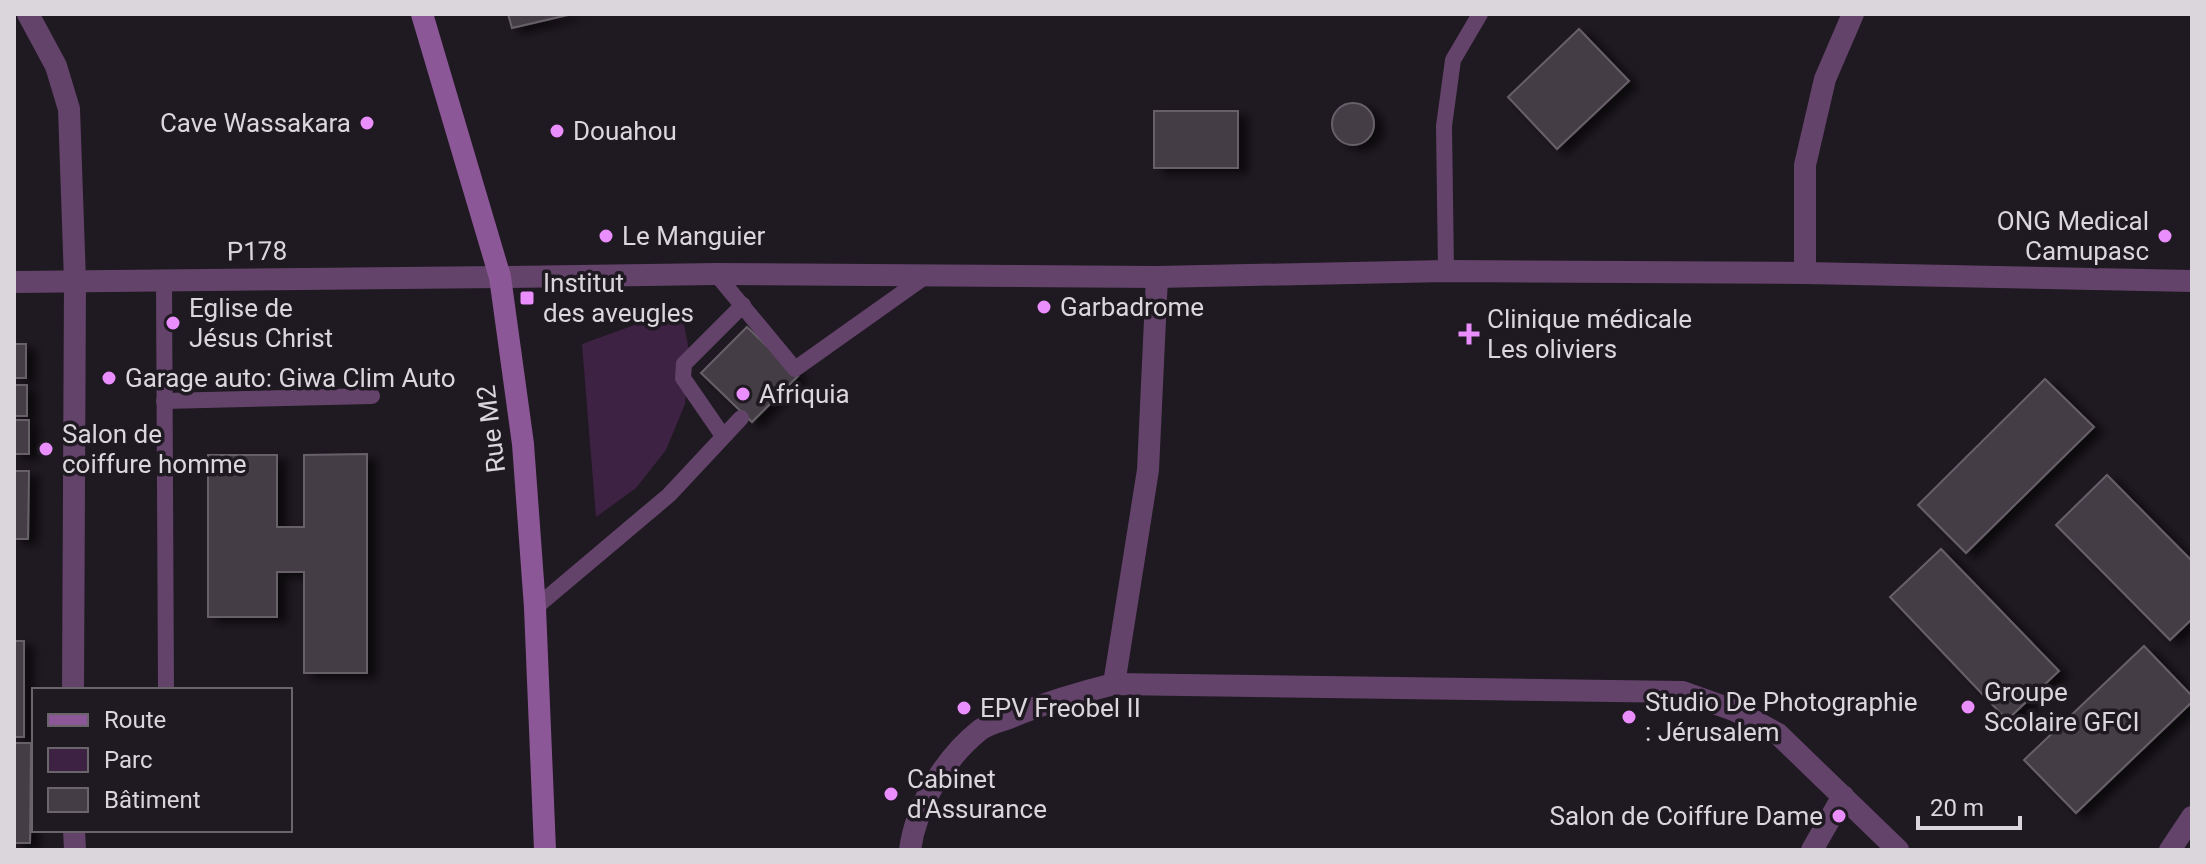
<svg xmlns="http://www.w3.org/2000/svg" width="2206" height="864" font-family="Roboto,sans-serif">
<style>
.green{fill:#3e2243}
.building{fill:#443d45;stroke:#676069;stroke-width:2;filter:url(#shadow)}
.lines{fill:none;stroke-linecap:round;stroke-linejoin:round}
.service{stroke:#63436a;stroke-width:16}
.minor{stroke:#63436a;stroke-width:22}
.tertiary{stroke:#63436a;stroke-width:22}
.secondary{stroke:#8c5796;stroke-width:22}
.poi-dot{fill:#ea8dfd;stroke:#1f1921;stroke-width:3}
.labels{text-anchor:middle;stroke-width:7;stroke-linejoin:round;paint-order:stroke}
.poi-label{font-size:26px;fill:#dad6db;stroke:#1f1921;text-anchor:start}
.street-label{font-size:26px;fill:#dad6db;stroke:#1f1921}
</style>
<defs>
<filter id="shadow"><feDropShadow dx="9" dy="5" stdDeviation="4" flood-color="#0009"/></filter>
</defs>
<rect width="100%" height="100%" fill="#1f1921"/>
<!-- green -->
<polygon class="green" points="681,308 690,356 685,404 666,450 636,488 596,517 582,344"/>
<!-- building -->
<g class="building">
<polygon points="508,14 572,14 512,28"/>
<polygon points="1579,29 1629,81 1557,149 1508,97"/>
<circle cx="1353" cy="124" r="21"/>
<rect x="1154" y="111" width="84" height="57"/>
<polygon points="747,327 798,376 752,422 701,373"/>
<rect x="14" y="344" width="12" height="34"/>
<polygon points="2045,379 2094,427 1966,553 1918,505"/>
<rect x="14" y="385" width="13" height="31"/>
<rect x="14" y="420" width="15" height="34"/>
<polygon points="367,454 367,673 304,673 304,572 277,572 277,617 208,617 208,455 277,455 277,527 304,527 304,455"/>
<polygon points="14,471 29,471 28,539 14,539"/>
<polygon points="2107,475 2192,561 2192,619 2170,640 2056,525"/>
<polygon points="1941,549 2059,671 2007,720 1890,597"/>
<rect x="14" y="641" width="10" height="96"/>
<polygon points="2144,646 2192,696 2192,702 2076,813 2024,760"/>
<polygon points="14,743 31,743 30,843 14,843"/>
</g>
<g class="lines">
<!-- service -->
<g class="service">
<polyline points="1446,271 1444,126 1453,60 1480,14"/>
<polyline points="716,274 795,369 926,276"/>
<polyline points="164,280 166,690"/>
<polyline points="164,401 372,396"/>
<polyline points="723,436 683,378 684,364 743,305"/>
<polyline points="535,608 669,495 741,418"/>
</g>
<!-- minor -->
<g class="minor">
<polyline points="28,14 56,66 69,109 75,281 73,690"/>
<polyline points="1805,273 1805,165 1825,79 1853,14"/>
<polyline points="500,277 716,274 1157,277 1446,271 1805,273 2192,281"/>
<polyline points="1114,684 1148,470 1157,277"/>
<polyline points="74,830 75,850"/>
<path d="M 910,850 C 916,805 945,758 980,730 C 988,724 1000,721 1009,718 C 1044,703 1078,693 1114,684 L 1683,692 L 1736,711 L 1778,734 L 1898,850"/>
<polyline points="1812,850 1843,796"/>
<polyline points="2170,850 2192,817"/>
</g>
<!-- tertiary -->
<polyline class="tertiary" points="14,282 500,277"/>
<!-- secondary -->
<polyline class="secondary" points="422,14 500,277 523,444 535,608 545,850"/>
</g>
<!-- markers -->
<g class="poi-dot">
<circle cx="367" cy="123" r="8"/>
<circle cx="557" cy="131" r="8"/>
<circle cx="606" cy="236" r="8"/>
<circle cx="2165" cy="236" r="8"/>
<rect x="519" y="290" width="16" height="16" rx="4"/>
<circle cx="1044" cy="307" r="8"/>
<circle cx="173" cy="323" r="8"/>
<path d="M1465 322h8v8h8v8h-8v8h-8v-8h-8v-8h8z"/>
<circle cx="109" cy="378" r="8"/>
<circle cx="743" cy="394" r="8"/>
<circle cx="46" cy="449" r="8"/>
<circle cx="1968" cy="707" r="8"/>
<circle cx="964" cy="708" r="8"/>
<circle cx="1629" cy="717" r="8"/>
<circle cx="891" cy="794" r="8"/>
<circle cx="1839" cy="816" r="8"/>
</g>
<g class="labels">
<!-- poi labels -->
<g class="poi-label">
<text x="351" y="132" text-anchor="end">Cave Wassakara</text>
<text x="573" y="140">Douahou</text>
<text x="2149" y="230" text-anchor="end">ONG Medical<tspan x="2149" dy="30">Camupasc</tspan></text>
<text x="622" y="245">Le Manguier</text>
<text x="543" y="292">Institut<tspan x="543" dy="30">des aveugles</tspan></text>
<text x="1060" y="316">Garbadrome</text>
<text x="189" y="317">Eglise de<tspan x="189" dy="30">Jésus Christ</tspan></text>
<text x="1487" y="328">Clinique médicale<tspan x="1487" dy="30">Les oliviers</tspan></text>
<text x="125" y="387">Garage auto: Giwa Clim Auto</text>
<text x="759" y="403">Afriquia</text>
<text x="62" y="443">Salon de<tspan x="62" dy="30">coiffure homme</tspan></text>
<text x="1984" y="701">Groupe<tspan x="1984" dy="30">Scolaire GFCI</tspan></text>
<text x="1645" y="711">Studio De Photographie<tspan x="1645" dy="30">: Jérusalem</tspan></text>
<text x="980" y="717">EPV Freobel II</text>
<text x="907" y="788">Cabinet<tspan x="907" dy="30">d'Assurance</tspan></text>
<text x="1823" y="825" text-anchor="end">Salon de Coiffure Dame</text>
</g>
<!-- street labels -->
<g class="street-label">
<text transform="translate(257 251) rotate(-1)" y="9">P178</text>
<text transform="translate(491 429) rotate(-97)" y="9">Rue M2</text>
</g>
</g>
<!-- border -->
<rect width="2206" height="864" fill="none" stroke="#dad6db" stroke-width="32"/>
<!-- legend -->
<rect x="32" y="688" width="260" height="144" fill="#1f1921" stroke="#6a656b" stroke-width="2"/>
<rect x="48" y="714" width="40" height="12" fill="#8c5796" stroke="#6a656b" stroke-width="2"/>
<text x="104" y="728" font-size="24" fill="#dad6db">Route</text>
<rect x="48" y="748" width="40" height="24" fill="#3e2243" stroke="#6a656b" stroke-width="2"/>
<text x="104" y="768" font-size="24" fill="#dad6db">Parc</text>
<rect x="48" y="788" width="40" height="24" fill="#443d45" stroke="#6a656b" stroke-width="2"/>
<text x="104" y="808" font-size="24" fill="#dad6db">Bâtiment</text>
<!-- scale -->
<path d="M1918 816v12h102v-12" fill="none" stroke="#dad6db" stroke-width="4"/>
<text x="1930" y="816" font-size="24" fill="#dad6db" stroke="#1f1921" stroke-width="6" paint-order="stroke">20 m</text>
</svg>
